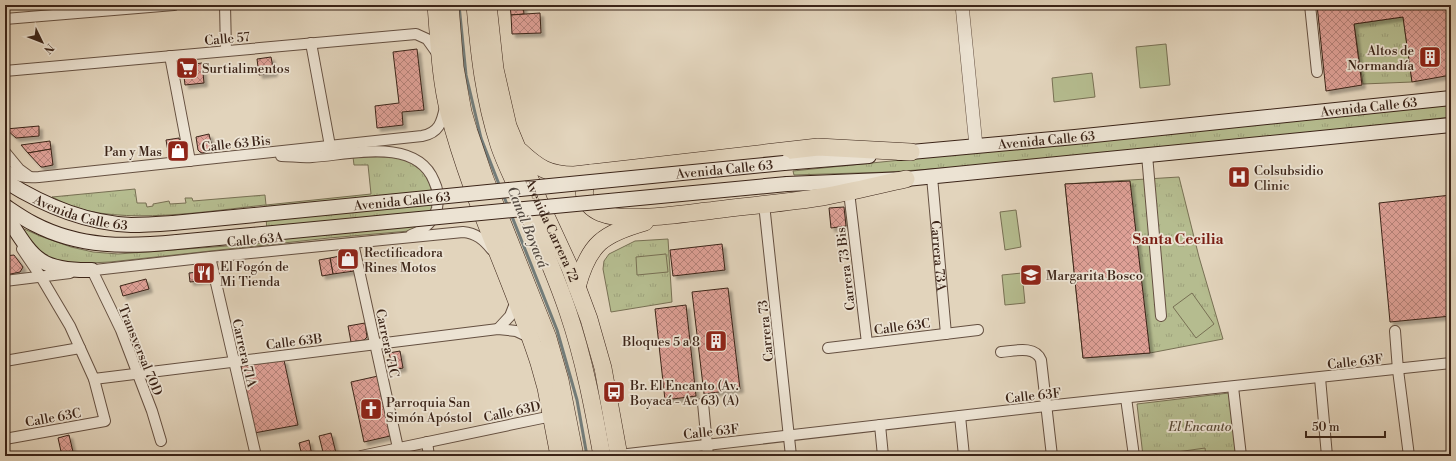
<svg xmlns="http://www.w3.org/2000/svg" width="1456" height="461" font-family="'Libre Bodoni',serif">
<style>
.grass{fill:url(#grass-tufts);stroke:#787054}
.pitch{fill:#b5bc8f;stroke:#787054}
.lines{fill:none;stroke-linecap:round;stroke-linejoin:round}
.stream{stroke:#737c79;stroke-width:3}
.building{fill:url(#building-cross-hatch);stroke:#3b2418;filter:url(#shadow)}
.minor-casing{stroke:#655041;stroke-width:12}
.tertiary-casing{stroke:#655041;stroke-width:14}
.secondary-casing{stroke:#3b2418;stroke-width:16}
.trunk-casing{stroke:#3b2418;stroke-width:18}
.minor{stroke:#ece3d3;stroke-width:10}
.tertiary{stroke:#ece3d3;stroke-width:13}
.secondary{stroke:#ece3d3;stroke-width:14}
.trunk{stroke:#e2d4bc;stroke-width:17}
.secondary-bridge-casing{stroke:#3b2418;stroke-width:16;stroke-linecap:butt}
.secondary-bridge{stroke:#ece3d3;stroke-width:14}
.labels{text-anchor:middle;stroke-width:3.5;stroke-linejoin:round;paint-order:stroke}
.street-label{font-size:13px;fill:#3b2418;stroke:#ece3d3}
.poi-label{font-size:13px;fill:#3b2418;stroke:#ece3d3;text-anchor:start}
.park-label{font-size:13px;font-style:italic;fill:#5a4a36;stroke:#ece3d3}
.water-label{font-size:14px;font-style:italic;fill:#524840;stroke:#ece3d3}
.quarter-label{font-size:15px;font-weight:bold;fill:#7a1f14;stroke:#ece3d3}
</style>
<defs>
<pattern id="grass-tufts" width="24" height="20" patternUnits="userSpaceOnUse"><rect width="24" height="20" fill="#b5bc8f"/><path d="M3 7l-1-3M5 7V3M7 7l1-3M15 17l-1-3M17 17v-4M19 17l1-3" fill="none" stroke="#9da17b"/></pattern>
<pattern id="building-cross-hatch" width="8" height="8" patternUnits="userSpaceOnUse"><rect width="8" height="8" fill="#dea096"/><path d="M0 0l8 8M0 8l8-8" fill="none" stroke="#b58279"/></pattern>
<filter id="shadow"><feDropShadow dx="3.5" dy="3.5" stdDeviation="1" flood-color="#0004"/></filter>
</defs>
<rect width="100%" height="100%" fill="#e2d4bc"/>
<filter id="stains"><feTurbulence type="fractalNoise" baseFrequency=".005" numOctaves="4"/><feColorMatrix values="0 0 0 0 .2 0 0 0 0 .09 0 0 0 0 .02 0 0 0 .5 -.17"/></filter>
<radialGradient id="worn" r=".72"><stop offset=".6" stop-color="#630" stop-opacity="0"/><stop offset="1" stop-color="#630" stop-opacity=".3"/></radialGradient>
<!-- grass -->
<g class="grass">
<polygon points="1403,17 1412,82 1363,84 1354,24"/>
<polygon points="1451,104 1451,117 1288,135 960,167 889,172 794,175 793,171"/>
<path d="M 371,156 C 385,157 400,156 413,163 C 429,172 439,200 428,217 C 424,223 416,228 409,231 L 329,238 L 110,262 L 68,264 L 36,253 L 22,228 L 40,236 L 71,247 L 93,252 L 118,254 L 268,243 L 265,205 C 208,211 123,226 68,205 C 63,203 57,199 52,197 L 135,189 L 137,203 L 146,203 L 147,207 L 153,206 L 153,204 L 169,201 L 170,204 L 186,203 L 185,198 L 192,198 L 193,201 L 265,195 L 266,205 L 371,194 L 368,165 L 354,165 L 353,157 Z"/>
<polygon points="1179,177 1199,257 1223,339 1150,353 1083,358 1065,184"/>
<polygon points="668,239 672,302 611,312 603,269 604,261 609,254 635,241"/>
<polygon points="1229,393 1236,456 1143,456 1137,404"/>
</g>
<!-- pitch -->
<g class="pitch">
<polygon points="1166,44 1170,85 1140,88 1136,47"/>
<polygon points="1092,73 1095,97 1054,102 1052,78"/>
<polygon points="1016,210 1021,247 1005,250 1000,212"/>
<polygon points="666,254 668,272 637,275 636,257"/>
<polygon points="1022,273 1025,303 1005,305 1002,275"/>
<polygon points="1192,293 1214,324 1196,338 1173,307"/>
<polygon points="1205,448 1206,456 1177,456 1177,452"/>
</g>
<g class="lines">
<!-- stream -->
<g class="stream">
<polyline points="459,5 466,75 481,138 500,187"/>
<polyline points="503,194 508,207"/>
<polyline points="511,214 557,330 577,400 587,456"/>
</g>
</g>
<!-- building -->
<g class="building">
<polygon points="510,5 523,5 524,14 511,15"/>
<polygon points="1317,5 1451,5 1451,75 1412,82 1403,17 1354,24 1362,85 1326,91"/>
<polygon points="540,13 541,33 512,34 511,15"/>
<polygon points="417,49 424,110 402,112 403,125 377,128 375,106 399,103 393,52"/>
<polygon points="271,57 274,73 259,75 257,59"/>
<polygon points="202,63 204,83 185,85 183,68 186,65"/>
<polygon points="39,126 39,136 16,138 6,129"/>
<polygon points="209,134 213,151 202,153 200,152 198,150 196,137"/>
<polygon points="179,138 182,154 169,157 166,140"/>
<polygon points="50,141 51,149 28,153 21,145"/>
<polygon points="51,149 53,165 43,167 41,167 28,153"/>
<polygon points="1130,181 1150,353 1083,358 1065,184"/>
<polygon points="1451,195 1451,316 1390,322 1379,203"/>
<polygon points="844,207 846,226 831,228 829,208"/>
<polygon points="722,244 725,270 673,276 670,250"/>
<polygon points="350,254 352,256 354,271 333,274 330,258"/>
<polygon points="14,255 23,267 20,272 6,275 5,256"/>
<polygon points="330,258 333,274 322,276 319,260"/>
<polygon points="207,271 209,280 190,282 189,273"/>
<polygon points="146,279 149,289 123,296 120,286"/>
<polygon points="728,288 740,389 704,394 692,292"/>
<polygon points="686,305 696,396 665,400 655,309"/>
<polygon points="365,323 367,337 364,340 351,342 348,326"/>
<polygon points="400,351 403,368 393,370 389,353"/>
<polygon points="284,360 298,425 254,433 241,365"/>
<polygon points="378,376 390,436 364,442 351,382"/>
<polygon points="331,433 336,453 324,456 319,436"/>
<polygon points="69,435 74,456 62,456 58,438"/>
<polygon points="309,440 312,456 302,456 299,443"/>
</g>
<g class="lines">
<!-- minor casing -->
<g class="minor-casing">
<g id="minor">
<polyline points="225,5 226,51"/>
<polyline points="1310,5 1317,72"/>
<polyline points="5,19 174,5"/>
<polyline points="311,43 330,146"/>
<polyline points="170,56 190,161"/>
<polyline points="5,71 416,34 427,39 437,53"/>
<polyline points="5,152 19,169 30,177"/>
<polyline points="1147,155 1161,316"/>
<path d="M 281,156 C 291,156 302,158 312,157 C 348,155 416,136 434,181 C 438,189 439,198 437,208 C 434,221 424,230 411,235"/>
<path d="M 5,169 C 16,177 26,178 39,177 L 422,136 C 439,133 442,122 445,107"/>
<path id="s1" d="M 932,177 L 946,334"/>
<polyline points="849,192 867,343"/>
<polyline points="764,204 791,456"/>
<polyline points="353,243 398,448"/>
<polyline points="210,257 256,456"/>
<polyline points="92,270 121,330 152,411 161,441"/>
<path d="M 86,271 L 210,257 L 463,232 C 476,233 484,240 492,250"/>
<polyline points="5,281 70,273"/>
<polyline points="498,329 510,316 516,301"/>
<polyline points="1395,331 1398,370 1409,456"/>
<polyline points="828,348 978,330"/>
<path d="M 1001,352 C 1014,351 1035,345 1041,360 L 1052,456"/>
<polyline points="5,361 80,348"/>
<polyline points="1320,378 1327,456"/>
<polyline points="94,379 498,329 516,331 531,338"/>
<polyline points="1233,387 1241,456"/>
<polyline points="1126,398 1134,456"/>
<polyline points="703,403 708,456"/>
<polyline points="960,416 964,456"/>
<polyline points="880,425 883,456"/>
<polyline points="5,439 105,421 94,379 70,326 41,277 22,249"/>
<polyline points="427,442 429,456"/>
<polyline points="619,455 1046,406 1451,363"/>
<polyline points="361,456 552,416"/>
</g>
</g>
<!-- tertiary casing -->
<g class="tertiary-casing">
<polyline id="tertiary" points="962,5 976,146"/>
</g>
<!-- secondary casing -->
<g class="secondary-casing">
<g id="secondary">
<path id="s2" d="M 900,153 L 1075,137 L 1451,98"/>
<polyline points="784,163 869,156"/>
<path id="s3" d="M 5,181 C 43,205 85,223 131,225 C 145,225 159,224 173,223"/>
<polyline points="787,184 906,179 1451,125"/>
<path d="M 5,206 C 14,212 24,219 34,224 C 80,248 127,247 177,242"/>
<path d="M 5,214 C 33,257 37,271 92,270"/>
</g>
</g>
<!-- trunk casing -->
<g class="trunk-casing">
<g id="trunk">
<path d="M 436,5 C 439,41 440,78 449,113 C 471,199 512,279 539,363 L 546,388 L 559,456"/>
<polyline points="450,5 455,67 463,112 469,132 485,179 548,338 560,380 575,456"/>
<path d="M 475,5 C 479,53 484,99 499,145 C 505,163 514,180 521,197 C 538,235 555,273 568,312 C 584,359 593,407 602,456"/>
<path id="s4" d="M 488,5 L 495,69 L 508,126 L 539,201 L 570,268 L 589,319 L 603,368 L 619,456"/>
<path d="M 520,151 C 538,168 549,175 574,175 L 818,147 L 911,152"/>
<path d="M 591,173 C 581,190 581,204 601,213 C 625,223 681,214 707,211 C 745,206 784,203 822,197 C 850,192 878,185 906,179"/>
<path d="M 577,287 C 589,243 603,234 645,222"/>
</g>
</g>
<!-- minor -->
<use href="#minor" class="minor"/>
<!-- tertiary -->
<use href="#tertiary" class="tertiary"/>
<!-- secondary -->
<use href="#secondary" class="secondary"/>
<!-- trunk -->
<use href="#trunk" class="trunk"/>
<!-- secondary-bridge casing -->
<g class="secondary-bridge-casing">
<g id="secondary-bridge">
<path id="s5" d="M 173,223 L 784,163"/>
<polyline points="177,242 787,184"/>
</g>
</g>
<!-- secondary-bridge -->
<use href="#secondary-bridge" class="secondary-bridge"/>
</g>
<!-- icons -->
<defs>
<g id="building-square" transform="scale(1.15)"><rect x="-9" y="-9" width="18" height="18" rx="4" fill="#8f2418" stroke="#ece3d3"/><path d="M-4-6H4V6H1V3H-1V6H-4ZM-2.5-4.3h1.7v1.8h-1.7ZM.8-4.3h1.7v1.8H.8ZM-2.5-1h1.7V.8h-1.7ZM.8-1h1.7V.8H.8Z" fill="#fff"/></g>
<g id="supermarket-square" transform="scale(1.15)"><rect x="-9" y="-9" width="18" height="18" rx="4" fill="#8f2418" stroke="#ece3d3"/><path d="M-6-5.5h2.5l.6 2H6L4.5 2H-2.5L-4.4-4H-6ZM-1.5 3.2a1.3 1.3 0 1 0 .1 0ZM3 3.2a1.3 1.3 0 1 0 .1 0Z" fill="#fff"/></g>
<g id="shop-square" transform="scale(1.15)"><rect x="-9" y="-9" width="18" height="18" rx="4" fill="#8f2418" stroke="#ece3d3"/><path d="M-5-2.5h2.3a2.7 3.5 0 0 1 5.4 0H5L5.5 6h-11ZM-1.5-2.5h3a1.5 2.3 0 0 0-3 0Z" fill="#fff"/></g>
<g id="hospital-square" transform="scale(1.15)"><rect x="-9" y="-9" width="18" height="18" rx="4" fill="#8f2418" stroke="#ece3d3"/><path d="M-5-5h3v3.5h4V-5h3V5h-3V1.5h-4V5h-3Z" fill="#fff"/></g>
<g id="restaurant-square" transform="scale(1.15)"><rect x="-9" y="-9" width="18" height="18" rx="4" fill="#8f2418" stroke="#ece3d3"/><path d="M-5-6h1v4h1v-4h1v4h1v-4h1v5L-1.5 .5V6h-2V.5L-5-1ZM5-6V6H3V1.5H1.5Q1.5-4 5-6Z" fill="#fff"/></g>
<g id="school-square" transform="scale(1.15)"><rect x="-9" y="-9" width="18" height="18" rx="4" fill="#8f2418" stroke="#ece3d3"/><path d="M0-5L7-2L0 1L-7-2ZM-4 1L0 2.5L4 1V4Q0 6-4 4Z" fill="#fff"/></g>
<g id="bus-square" transform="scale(1.15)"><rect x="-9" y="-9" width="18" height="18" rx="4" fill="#8f2418" stroke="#ece3d3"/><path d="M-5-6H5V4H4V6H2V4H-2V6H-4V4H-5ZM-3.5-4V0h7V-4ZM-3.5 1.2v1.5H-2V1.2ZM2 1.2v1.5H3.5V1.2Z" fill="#fff"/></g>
<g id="church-square" transform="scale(1.15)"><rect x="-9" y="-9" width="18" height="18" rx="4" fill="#8f2418" stroke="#ece3d3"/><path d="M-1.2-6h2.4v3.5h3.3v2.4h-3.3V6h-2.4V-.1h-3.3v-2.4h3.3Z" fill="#fff"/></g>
</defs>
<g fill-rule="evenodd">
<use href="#building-square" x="1430" y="57"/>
<use href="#supermarket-square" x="187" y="68"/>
<use href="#shop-square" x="178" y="151"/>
<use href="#hospital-square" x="1239" y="177"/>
<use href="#shop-square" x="348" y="259"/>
<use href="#restaurant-square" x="204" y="273"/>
<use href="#school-square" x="1031" y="275"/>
<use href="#building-square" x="716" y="341"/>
<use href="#bus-square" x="614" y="392"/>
<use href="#church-square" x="371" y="409"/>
</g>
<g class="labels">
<!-- street labels -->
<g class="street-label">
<text transform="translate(227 38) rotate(-5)" y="5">Calle 57</text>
<text dy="5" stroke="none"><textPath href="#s2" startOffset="471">Avenida Calle 63</textPath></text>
<text dy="5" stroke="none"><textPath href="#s2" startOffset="147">Avenida Calle 63</textPath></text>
<text transform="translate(236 143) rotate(-6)" y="5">Calle 63 Bis</text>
<text dy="5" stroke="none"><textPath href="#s5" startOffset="554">Avenida Calle 63</textPath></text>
<text dy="5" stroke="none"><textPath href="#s5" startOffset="230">Avenida Calle 63</textPath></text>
<text dy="5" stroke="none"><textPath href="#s3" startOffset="83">Avenida Calle 63</textPath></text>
<text dy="5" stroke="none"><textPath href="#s4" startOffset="236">Avenida Carrera 72</textPath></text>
<text transform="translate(255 239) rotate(-5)" y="5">Calle 63A</text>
<text dy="5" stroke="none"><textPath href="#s1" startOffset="79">Carrera 73A</textPath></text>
<text transform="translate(845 269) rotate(-97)" y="5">Carrera 73 Bis</text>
<text transform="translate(902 326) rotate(-7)" y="5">Calle 63C</text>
<text transform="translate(765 331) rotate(-96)" y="5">Carrera 73</text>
<text transform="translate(294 341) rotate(-7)" y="5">Calle 63B</text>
<text transform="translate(388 343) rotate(78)" y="5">Carrera 71C</text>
<text transform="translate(141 350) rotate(68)" y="5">Transversal 70D</text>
<text transform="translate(245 353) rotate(77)" y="5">Carrera 71A</text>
<text transform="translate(1355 361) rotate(-6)" y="5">Calle 63F</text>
<text transform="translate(1033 395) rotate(-6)" y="5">Calle 63F</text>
<text transform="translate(512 411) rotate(-12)" y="5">Calle 63D</text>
<text transform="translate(53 417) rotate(-10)" y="5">Calle 63C</text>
<text transform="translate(711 431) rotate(-6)" y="5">Calle 63F</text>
</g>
<!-- poi labels -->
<g class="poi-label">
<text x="1414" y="55" text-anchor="end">Altos de<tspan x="1414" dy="15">Normandía</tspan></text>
<text x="202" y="73">Surtialimentos</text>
<text x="162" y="156" text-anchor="end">Pan y Mas</text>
<text x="1254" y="175">Colsubsidio<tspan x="1254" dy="15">Clinic</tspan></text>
<text x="364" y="257">Rectificadora<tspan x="364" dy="15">Rines Motos</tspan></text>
<text x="220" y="271">El Fogón de<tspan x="220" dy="15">Mi Tienda</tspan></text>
<text x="1046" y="280">Margarita Bosco</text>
<text x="700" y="346" text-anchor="end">Bloques 5 a 8</text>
<text x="630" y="390">Br. El Encanto (Av.<tspan x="630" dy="15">Boyacá - Ac 63) (A)</tspan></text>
<text x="386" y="407">Parroquia San<tspan x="386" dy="15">Simón Apóstol</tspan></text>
</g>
<!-- park labels -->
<g class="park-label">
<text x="1200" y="431">El Encanto</text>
</g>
<!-- water labels -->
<g class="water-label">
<text transform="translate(528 227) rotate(68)" y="5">Canal Boyacá</text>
</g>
<!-- quarter labels -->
<g class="quarter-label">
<text x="1178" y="244">Santa Cecilia</text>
</g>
</g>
<!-- margin -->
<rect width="1456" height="461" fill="none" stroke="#e2d4bc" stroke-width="20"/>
<rect x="6" y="6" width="1444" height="449" fill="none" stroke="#3b2418" stroke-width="2"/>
<rect x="10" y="10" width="1436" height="441" fill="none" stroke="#3b2418"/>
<!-- north arrow -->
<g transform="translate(42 42) rotate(133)" stroke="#ece3d3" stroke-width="3" paint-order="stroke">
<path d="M0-3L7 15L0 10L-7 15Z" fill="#3b2418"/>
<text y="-6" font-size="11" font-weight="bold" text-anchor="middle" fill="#3b2418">N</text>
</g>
<!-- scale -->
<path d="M1306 431v6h79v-6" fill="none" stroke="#3b2418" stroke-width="2"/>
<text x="1312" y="431" font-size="12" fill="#3b2418" stroke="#ece3d3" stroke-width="3" paint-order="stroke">50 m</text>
<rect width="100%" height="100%" filter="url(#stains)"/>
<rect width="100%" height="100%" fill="url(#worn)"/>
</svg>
